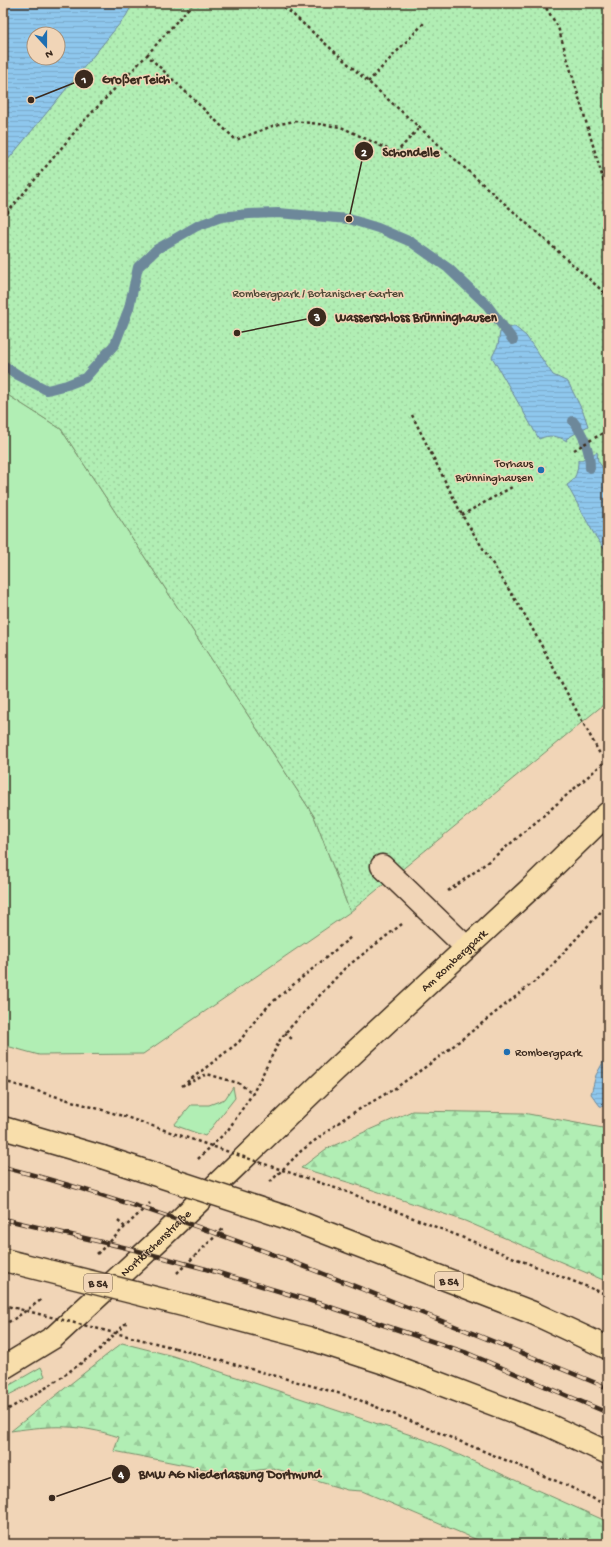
<svg xmlns="http://www.w3.org/2000/svg" width="611" height="1547" font-family="'Gochi Hand',sans-serif">
<style>
.green{fill:#b1eeb4;stroke:#768c69}
.forest{fill:url(#forest-firs);stroke:#768c69}
.park{fill:url(#park-dots);stroke:#768c69;fill-rule:evenodd}
.water{fill:url(#water-rules);stroke:#6d889a;fill-rule:evenodd}
.lines{fill:none;stroke-linecap:round;stroke-linejoin:round}
.stream{stroke:#6d889a;stroke-width:10}
.minor-casing{stroke:#3b2a1e;stroke-width:25}
.major-casing{stroke:#3b2a1e;stroke-width:25}
.highway-casing{stroke:#3b2a1e;stroke-width:25}
.path{stroke:#3b2a1e;stroke-width:2.5;stroke-dasharray:3 3;stroke-linecap:butt}
.minor{stroke:#f1d5b7;stroke-width:22}
.major{stroke:#f8deab;stroke-width:22}
.highway{stroke:#f8deab;stroke-width:22}
.rail-casing{stroke:#3b2a1e;stroke-width:4.5}
.rail{stroke:#f1d5b7;stroke-width:3;stroke-dasharray:9;stroke-linecap:butt}
.highway-bridge-casing{stroke:#3b2a1e;stroke-width:25;stroke-linecap:butt}
.path-bridge{stroke:#3b2a1e;stroke-width:2.5;stroke-dasharray:3 3;stroke-linecap:butt}
.highway-bridge{stroke:#f8deab;stroke-width:22}
.poi-dot{fill:#1f6fb2;stroke:#f1d5b7;stroke-width:1.5}
.labels{text-anchor:middle;stroke-width:3;stroke-linejoin:round;paint-order:stroke}
.shield{fill:#f1d5b7;stroke:#725d4c;stroke-width:1}
.shield-label{font-size:11px;font-weight:bold;fill:#3b2a1e}
.park-label{font-size:12px;fill:#4d4734;stroke:#f1d5b7}
.poi-label{font-size:12px;fill:#3b2a1e;stroke:#f1d5b7;text-anchor:end}
.street-label{font-size:12px;fill:#3b2a1e;stroke:#f1d5b7}
.leader{fill:none;stroke:#3b2a1e;stroke-width:1.5}
.callout-dot{fill:#3b2a1e;stroke:#f1d5b7;stroke-width:1.5}
.mark-label{font-size:12px;text-anchor:middle;font-weight:bold;fill:#fff}
.callout-label{font-size:13px;text-anchor:middle;font-weight:bold;fill:#3b2a1e;stroke:#f1d5b7;stroke-width:3;stroke-linejoin:round;paint-order:stroke}
</style>
<defs>
<pattern id="forest-firs" width="22" height="20" patternUnits="userSpaceOnUse"><rect width="22" height="20" fill="#b1eeb4"/><path d="M5 1l3.5 6h-7zM16 11l3.5 6h-7z" fill="#99cc9a"/></pattern>
<pattern id="park-dots" width="8" height="8" patternUnits="userSpaceOnUse"><rect width="8" height="8" fill="#b1eeb4"/><path d="M2 2h.1M6 6h.1" fill="none" stroke="#99cc9a" stroke-width="1.8" stroke-linecap="round"/></pattern>
<pattern id="water-rules" width="6" height="5" patternUnits="userSpaceOnUse"><rect width="6" height="5" fill="#8ec7ed"/><path d="M0 2.5h6" fill="none" stroke="#7babcb"/></pattern>
</defs>
<rect width="100%" height="100%" fill="#f1d5b7"/>
<filter id="ink" filterUnits="userSpaceOnUse"><feTurbulence type="fractalNoise" baseFrequency=".025" numOctaves="2"/><feDisplacementMap in="SourceGraphic" scale="8" xChannelSelector="R" yChannelSelector="G"/><feConvolveMatrix kernelMatrix="1 2 1 2 8 2 1 2 1" color-interpolation-filters="sRGB"/></filter>
<g filter="url(#ink)">
<!-- green -->
<g class="green">
<polygon points="3,392 61,429 314,816 350,912 143,1054 39,1055 3,1045"/>
<polygon points="233,1087 235,1098 205,1136 174,1125 191,1105 209,1105 225,1099"/>
<polygon points="41,1367 45,1376 3,1398 3,1389"/>
</g>
<!-- forest -->
<g class="forest">
<polygon points="412,1111 523,1113 608,1129 608,1282 465,1221 364,1187 301,1168 326,1149"/>
<path d="M 122,1343 L 173,1356 L 426,1440 L 608,1522 L 608,1544 L 487,1544 L 362,1491 L 347,1490 L 273,1468 L 231,1474 L 114,1451 L 119,1437 C 79,1424 52,1425 11,1431 Z"/>
</g>
<!-- park -->
<path class="park" d="M 3,3 L 608,3 L 608,701 L 350,912 L 314,816 L 61,429 L 3,392 ZM 34,34 L 58,34 L 58,58 L 34,58 Z"/>
<!-- water -->
<g class="water">
<path d="M 3,3 L 133,3 L 126,16 L 3,166 ZM 34,34 L 58,34 L 58,58 L 34,58 Z"/>
<path d="M 514,326 L 526,336 L 553,375 L 568,382 L 584,414 L 588,426 L 566,439 L 567,441 C 558,436 549,434 539,439 L 492,357 L 498,345 L 500,332 Z"/>
<path d="M 597,452 L 598,461 L 608,475 L 608,555 L 594,534 L 567,485 C 576,480 578,470 578,460 L 579,461 Z"/>
<polygon points="608,1056 608,1107 600,1106 591,1094 596,1075 606,1057"/>
</g>
<g class="lines">
<!-- stream -->
<g class="stream">
<polyline points="3,365 18,375 47,390 67,385 85,378 115,344 129,308 138,267 157,249 197,226 221,217 249,214 278,213 349,219 378,228 411,242 448,268 487,305 513,340"/>
<path d="M 573,421 C 584,435 590,450 590,468"/>
</g>
<!-- minor casing -->
<g class="minor-casing">
<polyline id="minor" points="382,866 466,947"/>
</g>
<!-- major casing -->
<g class="major-casing">
<g id="major">
<path id="s1" d="M 3,1368 L 54,1337 L 161,1238 L 331,1074 L 531,888 L 608,813"/>
</g>
</g>
<!-- highway casing -->
<g class="highway-casing">
<g id="highway">
<polyline points="3,1128 102,1157"/>
<polyline points="288,1218 533,1313 608,1348"/>
<polyline points="191,1307 308,1338 385,1363 546,1424 608,1453"/>
</g>
</g>
<!-- path -->
<g class="path">
<polyline points="280,3 608,296"/>
<polyline points="543,3 558,27 608,196"/>
<polyline points="147,55 193,3"/>
<polyline points="368,82 424,23"/>
<polyline points="3,218 83,122 147,55 236,140 275,125 295,121 341,127 396,153 419,128"/>
<polyline points="412,415 462,515 526,617 600,754"/>
<polyline points="574,450 608,430"/>
<polyline points="462,515 514,486"/>
<path d="M 448,891 C 505,852 556,804 608,759"/>
<polyline points="604,901 608,904"/>
<polyline points="285,1033 293,1040"/>
<polyline points="3,1081 123,1116"/>
<polyline points="187,1084 207,1074 238,1083 253,1093"/>
<polyline points="182,1086 239,1042 254,1022 270,1004 351,937"/>
<polyline points="198,1159 228,1130 253,1093 280,1040 285,1033 345,968 402,924"/>
<polyline points="270,1182 301,1151 346,1117 394,1089 438,1058 543,975 608,904"/>
<polyline points="350,1193 608,1295"/>
<polyline points="118,1221 125,1227"/>
<polyline points="97,1254 150,1203"/>
<polyline points="177,1273 224,1228"/>
<polyline points="3,1325 14,1319 41,1300"/>
<polyline points="175,1348 352,1397 566,1485 608,1506"/>
<polyline points="3,1412 49,1386 98,1351 128,1321"/>
</g>
<!-- minor -->
<use href="#minor" class="minor"/>
<!-- major -->
<use href="#major" class="major"/>
<!-- highway -->
<use href="#highway" class="highway"/>
<!-- rail casing -->
<g class="rail-casing">
<g id="rail">
<path d="M 3,1167 C 136,1201 265,1250 392,1301 C 464,1330 536,1358 608,1388"/>
<polyline points="3,1219 127,1248 206,1269 321,1304 467,1353 608,1413"/>
</g>
</g>
<!-- rail -->
<use href="#rail" class="rail"/>
<!-- highway-bridge casing -->
<g class="highway-bridge-casing">
<g id="highway-bridge">
<polyline points="102,1157 288,1218"/>
<polyline points="4,1260 191,1307"/>
</g>
</g>
<!-- path-bridge -->
<g class="path-bridge">
<polyline points="123,1116 350,1193"/>
<polyline points="3,1305 175,1348"/>
</g>
<!-- highway-bridge -->
<use href="#highway-bridge" class="highway-bridge"/>
</g>
</g>
<!-- markers -->
<g class="poi-dot">
<circle cx="541" cy="470" r="4"/>
<circle cx="507" cy="1052" r="4"/>
</g>
<g class="labels">
<!-- shield labels -->
<g class="shield">
<rect x="435" y="1272" width="28" height="18" rx="3"/>
<rect x="84" y="1274" width="28" height="18" rx="3"/>
</g>
<g class="shield-label">
<text x="449" y="1285">B 54</text>
<text x="98" y="1287">B 54</text>
</g>
<!-- park labels -->
<g class="park-label">
<text x="318" y="297">Rombergpark / Botanischer Garten</text>
</g>
<!-- poi labels -->
<g class="poi-label">
<text x="533" y="467">Torhaus<tspan x="533" dy="14">Brünninghausen</tspan></text>
<text x="515" y="1056" text-anchor="start">Rombergpark</text>
</g>
<!-- street labels -->
<g class="street-label">
<text dy="4" stroke="none"><textPath href="#s1" startOffset="609">Am Rombergpark</textPath></text>
<text dy="4" stroke="none"><textPath href="#s1" startOffset="198">Nortkirchenstraße</textPath></text>
</g>
</g>
<!-- callouts -->
<path class="leader" d="M31 100L84 79M349 219L364 151M237 333L317 317M52 1498L121 1474"/>
<g class="callout-dot">
<circle cx="31" cy="100" r="4"/>
<circle cx="349" cy="219" r="4"/>
<circle cx="237" cy="333" r="4"/>
<circle cx="52" cy="1498" r="4"/>
<circle cx="84" cy="79" r="10"/>
<circle cx="364" cy="151" r="10"/>
<circle cx="317" cy="317" r="10"/>
<circle cx="121" cy="1474" r="10"/>
</g>
<g class="mark-label">
<text x="84" y="83">1</text>
<text x="364" y="156">2</text>
<text x="317" y="321">3</text>
<text x="121" y="1478">4</text>
</g>
<g class="callout-label">
<text x="136" y="83">Großer Teich</text>
<text x="411" y="156">Schondelle</text>
<text x="416" y="321">Wasserschloss Brünninghausen</text>
<text x="230" y="1478">BMW AG Niederlassung Dortmund</text>
</g>
<!-- margin -->
<rect width="611" height="1547" fill="none" stroke="#f1d5b7" stroke-width="16"/>
<rect x="8" y="8" width="595" height="1531" fill="none" stroke="#3b2a1e" stroke-width="1.5" filter="url(#ink)"/>
<!-- north arrow -->
<g transform="translate(46 46) rotate(159)"><circle r="19" fill="#f1d5b7" stroke="#a8917a"/>
<path d="M0-3L7 15L0 10L-7 15Z" fill="#1f6fb2"/>
<text y="-6" font-size="11" font-weight="bold" text-anchor="middle" fill="#3b2a1e">N</text>
</g>
</svg>
